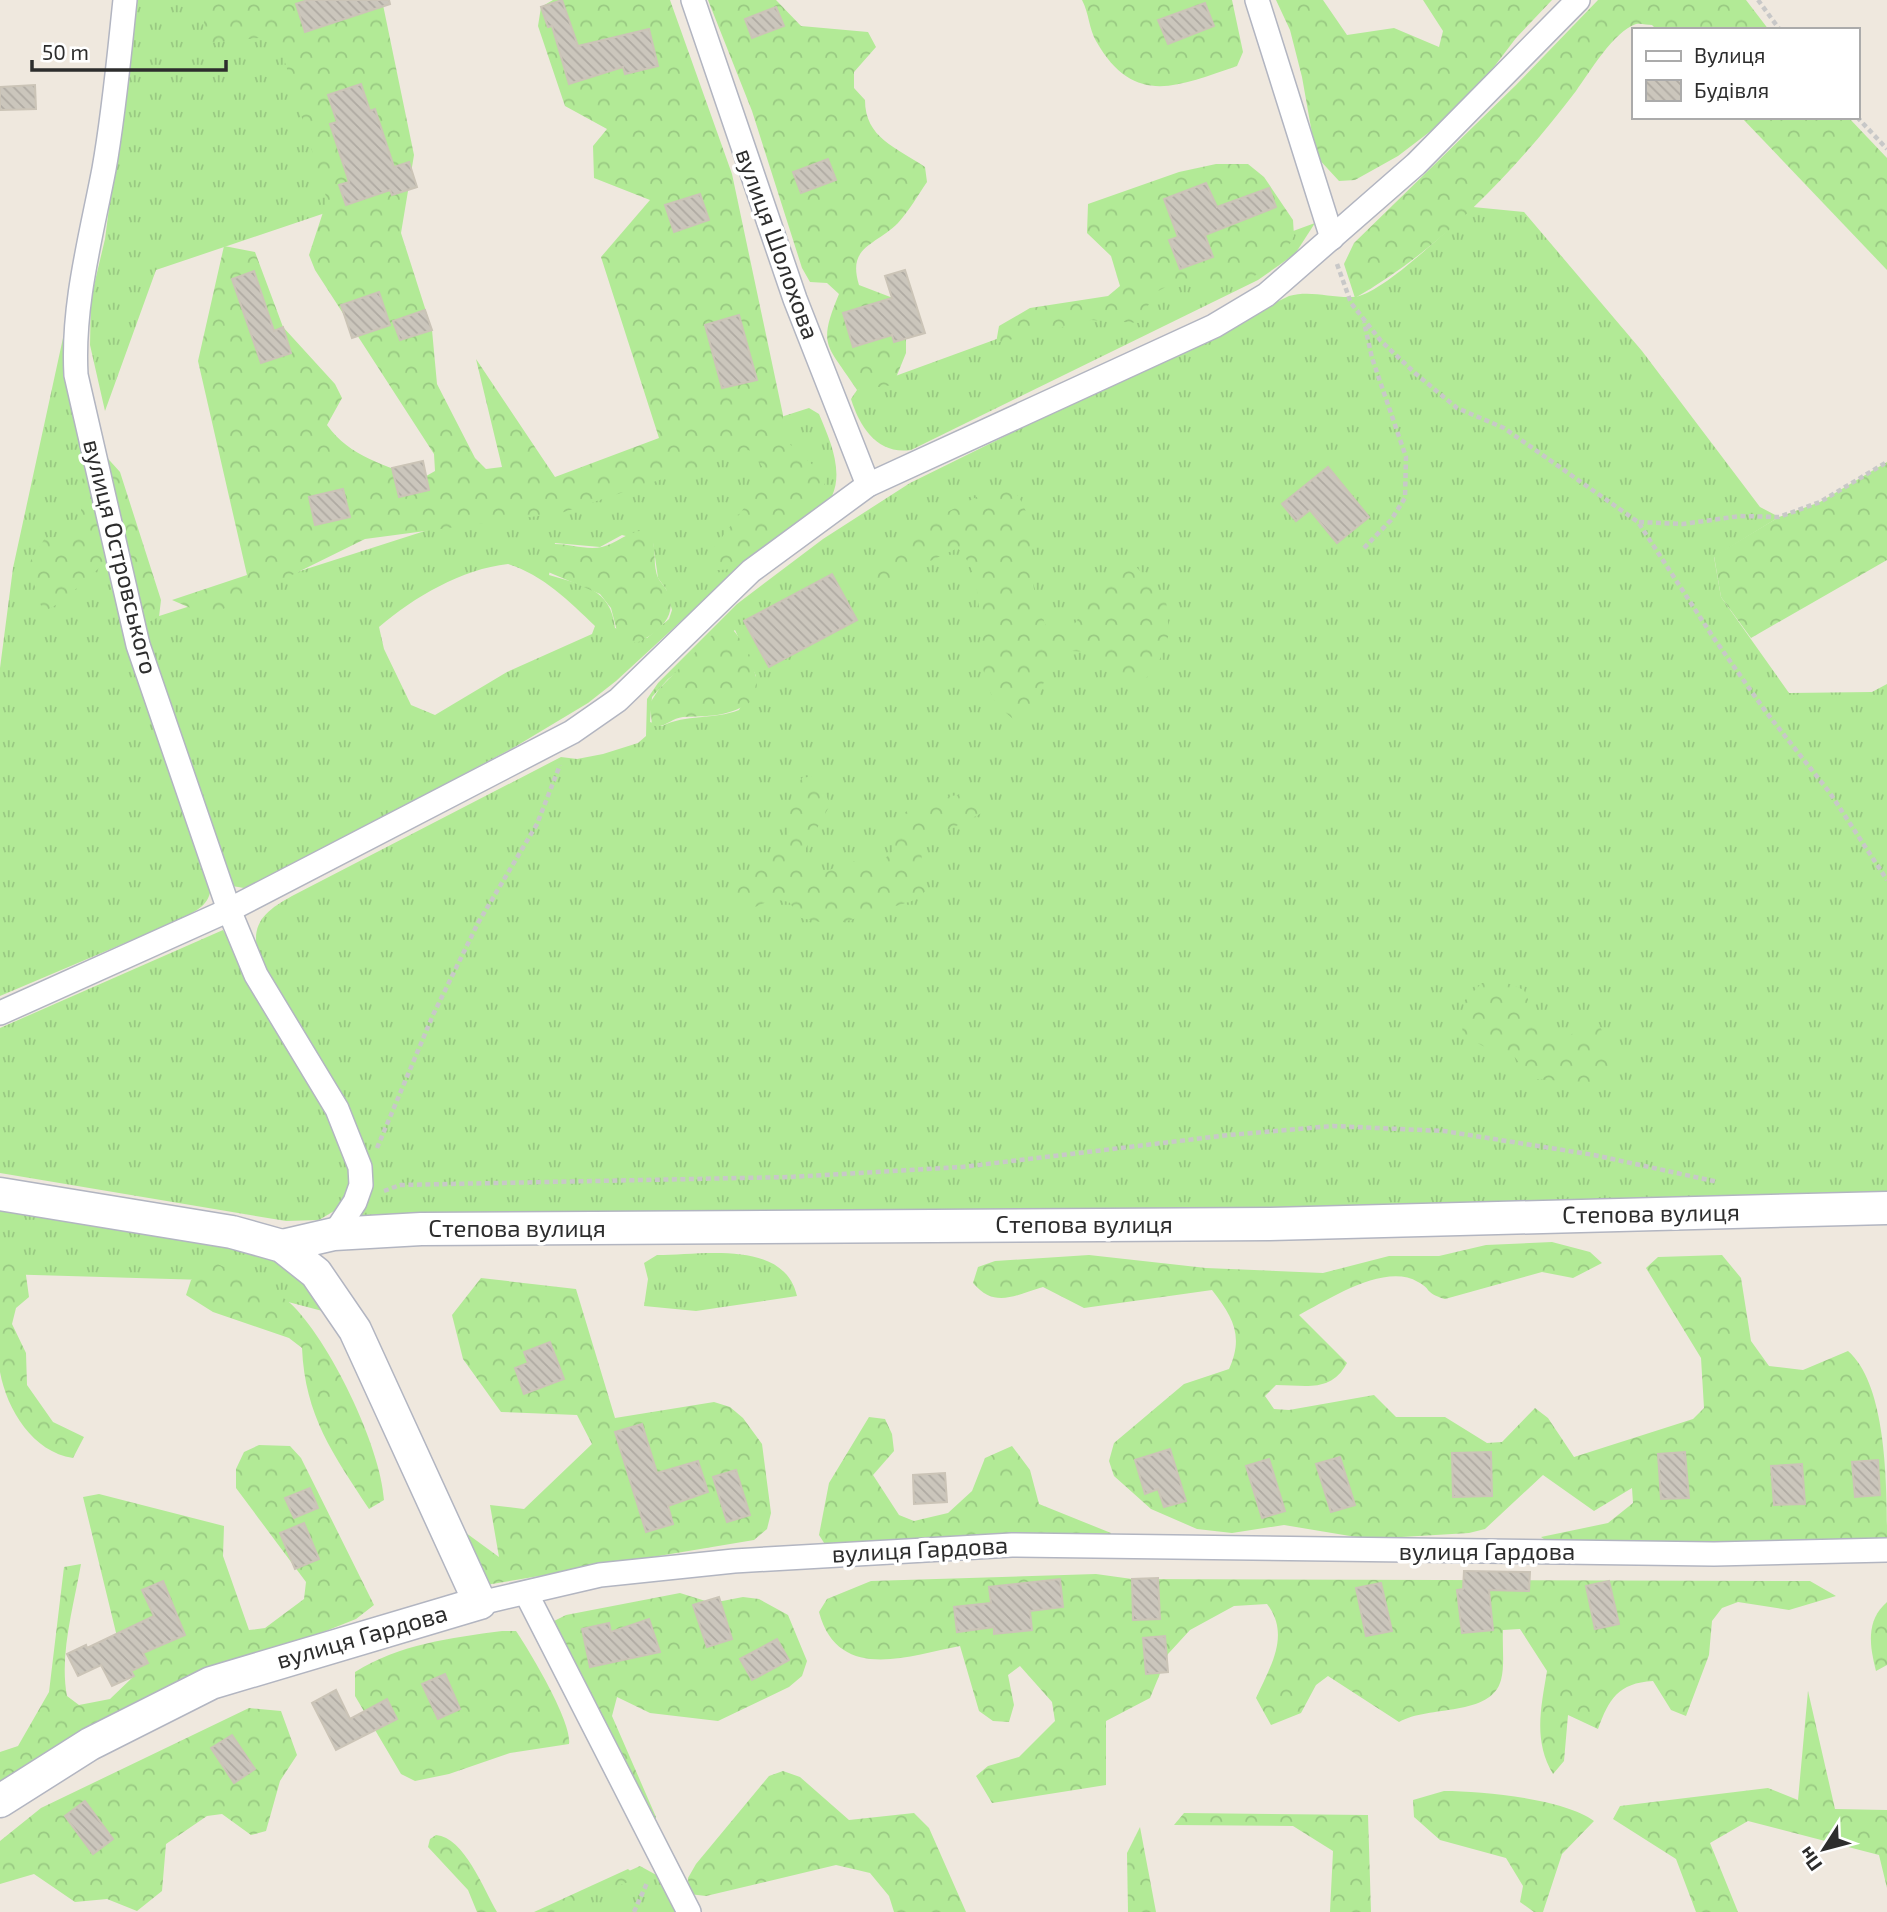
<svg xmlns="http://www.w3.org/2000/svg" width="1887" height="1912" font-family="'Exo 2',sans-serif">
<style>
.grass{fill:url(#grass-tufts);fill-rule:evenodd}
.forest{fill:url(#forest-crowns)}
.building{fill:url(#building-back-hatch);stroke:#cbc4b7;stroke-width:2}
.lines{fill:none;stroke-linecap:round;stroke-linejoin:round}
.street-casing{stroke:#b2b5c1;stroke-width:26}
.secondary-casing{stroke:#b2b5c1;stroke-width:35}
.path{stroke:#c8c8c8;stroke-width:4.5;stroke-dasharray:5 3.5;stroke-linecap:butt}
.street{stroke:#fff;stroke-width:23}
.secondary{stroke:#fff;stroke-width:32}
.labels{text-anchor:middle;stroke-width:7;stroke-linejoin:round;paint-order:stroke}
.street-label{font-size:24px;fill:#2d2d2d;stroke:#fff}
</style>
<defs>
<pattern id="grass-tufts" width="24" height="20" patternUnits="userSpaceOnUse" patternTransform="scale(1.75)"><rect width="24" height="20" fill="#b2ea96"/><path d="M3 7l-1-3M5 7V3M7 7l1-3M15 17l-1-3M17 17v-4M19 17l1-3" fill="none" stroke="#99c982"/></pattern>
<pattern id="forest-crowns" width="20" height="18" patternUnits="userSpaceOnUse" patternTransform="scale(1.75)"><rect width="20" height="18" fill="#b2ea96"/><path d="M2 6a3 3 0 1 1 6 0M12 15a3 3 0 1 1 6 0" fill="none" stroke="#99c982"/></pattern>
<pattern id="building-back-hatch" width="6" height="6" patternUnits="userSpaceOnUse" patternTransform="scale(1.75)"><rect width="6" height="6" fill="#cbc6bc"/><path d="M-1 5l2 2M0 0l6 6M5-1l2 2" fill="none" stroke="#afaaa2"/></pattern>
</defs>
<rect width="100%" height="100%" fill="#efe8de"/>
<!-- grass -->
<g class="grass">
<polygon points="136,0 239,0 290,30 337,209 156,270 105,411 90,345 91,298 105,239"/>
<path d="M 1473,207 L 1524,212 L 1642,351 L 1760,507 L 1779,517 L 1714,557 L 1721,597 L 1789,693 L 1872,692 L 1887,684 L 1887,1199 L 1698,1205 L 358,1217 L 366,1204 L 258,953 C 250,922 267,910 292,896 L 561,757 L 577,759 L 603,754 L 638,743 L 646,736 L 647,699 L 658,683 L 737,604 L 823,539 L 910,483 L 1289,296 C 1311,290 1330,298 1353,297 C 1381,296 1450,227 1473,207 ZM 735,630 L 756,676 L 739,710 C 713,720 686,714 662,726 L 650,722 L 652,697 L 668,679 Z"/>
<path d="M 1315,223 L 1295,254 L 1258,280 L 911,450 C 878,455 860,428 851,399 L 857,390 Z"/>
<path d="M 63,338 L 66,368 L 211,883 C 211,904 200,908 184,918 L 0,996 L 0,668 L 13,568 Z"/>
<path d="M 809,408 L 819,414 C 829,438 844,470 832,496 L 727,579 L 616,681 L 588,703 L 513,748 L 283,870 L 244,888 L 232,886 L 143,625 L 156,617 ZM 622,535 L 653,543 L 658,578 L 666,589 L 672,610 L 669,619 L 647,638 L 615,628 C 611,588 582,585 549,575 L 555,543 L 600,547 ZM 508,564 C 543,575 569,601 595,626 L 592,634 L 507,672 L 435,715 L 411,705 L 384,649 L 379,627 C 414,597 462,569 508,564 Z"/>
<polygon points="223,930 333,1122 350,1166 349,1193 339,1208 319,1220 286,1221 0,1173 0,1028"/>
<polygon points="0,1209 276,1255 306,1276 330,1313 205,1280 0,1274"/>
<path d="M 657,1255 C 702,1255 784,1239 797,1296 L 696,1311 L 644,1306 L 648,1279 L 644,1263 Z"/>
<polygon points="640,1866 660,1877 678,1912 539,1912"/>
</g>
<!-- forest -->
<g class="forest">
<path d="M 207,0 L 382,0 L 414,155 L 401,233 L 432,330 L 437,384 L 475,458 L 486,469 L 502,467 L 476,359 L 555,477 L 659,438 L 601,257 L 650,200 L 594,178 L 593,146 L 607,129 L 565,106 L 538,26 L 541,7 L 553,0 L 670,0 L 732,174 L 783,415 L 783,438 L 827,478 C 819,504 766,558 741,567 C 727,571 712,570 697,570 L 769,475 L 749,450 L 561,513 L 365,539 L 209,616 L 172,600 L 247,575 L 198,361 L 224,246 L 255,252 L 283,327 L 335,384 L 342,398 L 327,425 C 350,457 385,465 421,479 L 435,471 L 434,454 L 315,270 L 309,255 L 327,200 L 277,36 L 201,44 Z"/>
<path d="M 708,0 L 776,0 L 801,26 L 868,32 L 876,47 L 854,72 L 854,88 L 865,100 C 865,138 896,147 925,167 L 927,182 C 918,195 909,211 898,223 C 875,246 847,246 859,285 L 906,303 L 906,353 L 893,385 L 857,390 C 827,344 817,347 839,294 L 827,283 L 810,282 L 802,268 L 752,111 Z"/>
<path d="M 1082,0 L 1232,0 L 1243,52 L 1237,66 C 1178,86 1134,108 1096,41 C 1089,29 1089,13 1082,0 Z"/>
<polygon points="1276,0 1323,0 1347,35 1394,28 1439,47 1443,31 1423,0 1552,0 1516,38 1465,105 1398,156 1355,180 1339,181 1316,156 1302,77 1290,30"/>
<path d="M 1598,0 L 1746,0 L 1769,30 L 1657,30 L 1652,25 C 1648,25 1640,23 1636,24 C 1614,31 1589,73 1576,91 C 1516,170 1441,249 1355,298 L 1344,264 L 1354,243 L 1516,85 Z"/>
<polygon points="1741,117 1848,117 1887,158 1887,270"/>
<polygon points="1216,164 1248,164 1264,177 1293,220 1294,236 1279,265 1247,279 1182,279 1154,293 1140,323 1091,320 996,343 999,326 1030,308 1108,296 1120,286 1111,256 1087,233 1088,204 1179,172"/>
<path d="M 102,452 L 120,472 L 161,600 L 159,617 L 143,625 L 109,561 C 82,579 73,598 43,612 L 28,565 L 45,538 L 70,536 L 82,527 C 81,498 75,469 102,452 Z"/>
<polygon points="1887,462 1887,560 1751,638 1721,597 1714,556 1779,517 1820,502"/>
<path d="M 995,487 L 1012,488 C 1042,522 1026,564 1037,604 C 1039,614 1046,625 1051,634 L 1068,634 L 1113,565 L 1131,561 L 1166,600 L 1169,634 L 1157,667 L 1145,679 L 1128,682 L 1089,652 L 1072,651 L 1048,670 L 1032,716 L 1014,720 C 1008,714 999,708 995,701 C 967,656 995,588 958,548 L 883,583 L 867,579 C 881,539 959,508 995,487 Z"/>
<path d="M 644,530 C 658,538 653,557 656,571 C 657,579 662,583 666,589 C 681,614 658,634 636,643 L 618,635 L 611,608 L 600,594 L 534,566 L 534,561 L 545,545 C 564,541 583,551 602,547 C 617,543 627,532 644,530 Z"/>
<path d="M 730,628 C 739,631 757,672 757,683 C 757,690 753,697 749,703 C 727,717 708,716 683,717 C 671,718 663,730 652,725 L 650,703 L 659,689 L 716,631 Z"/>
<polygon points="819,775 830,805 806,848 806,865 818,876 848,861 881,862 894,850 898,816 926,801 962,794 992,808 920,844 926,891 912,901 834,925 801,918 789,902 773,899 744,912 733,899 732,883 786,844 792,793 802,778"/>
<polygon points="1482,983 1507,983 1524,990 1540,1027 1557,1046 1582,1026 1599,1024 1617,1066 1600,1083 1532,1079 1510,1051 1485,1047 1462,1035 1464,1001"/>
<path d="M 1552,1242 L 1590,1252 L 1602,1263 L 1573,1278 L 1542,1272 L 1445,1299 C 1424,1293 1432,1289 1418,1282 C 1385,1262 1328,1300 1299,1315 L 1347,1363 C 1331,1393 1306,1385 1276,1385 L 1265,1396 L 1274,1409 L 1289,1410 L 1374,1395 L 1396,1417 L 1445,1417 L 1487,1443 L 1502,1442 L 1535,1408 L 1548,1418 L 1574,1457 L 1693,1419 L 1704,1408 L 1701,1358 L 1646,1268 L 1658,1257 L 1722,1255 L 1741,1278 L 1751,1341 L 1769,1366 L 1803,1370 L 1848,1351 C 1887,1385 1887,1485 1887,1541 L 1554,1546 L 1541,1537 L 1608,1523 L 1633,1503 L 1632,1488 L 1594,1511 L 1543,1475 L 1485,1529 L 1469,1533 L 1368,1539 L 1284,1525 L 1232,1533 L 1197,1529 L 1151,1509 L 1114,1476 L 1109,1461 L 1114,1443 L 1184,1384 L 1229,1369 C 1244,1336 1233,1317 1212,1290 L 1084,1308 L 1043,1287 C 1015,1295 995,1309 973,1283 L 978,1267 L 995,1261 L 1089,1255 L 1206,1268 L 1323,1273 L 1389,1256 L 1439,1256 L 1486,1245 Z"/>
<path d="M 12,1261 L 25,1268 L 29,1297 L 16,1308 L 12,1324 L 26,1353 L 27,1385 L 53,1422 L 84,1437 L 73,1458 C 33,1452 7,1410 0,1372 C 0,1342 0,1294 0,1262 Z"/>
<path d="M 214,1262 C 233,1272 275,1289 290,1303 C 329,1339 381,1447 384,1500 L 369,1509 C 333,1454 305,1416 302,1348 L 289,1338 L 213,1312 L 186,1295 L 191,1280 Z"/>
<polygon points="481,1278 576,1289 615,1418 714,1402 730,1407 743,1418 762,1444 771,1513 767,1529 754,1540 486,1585 462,1530 499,1557 490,1505 524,1509 592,1444 577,1415 501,1412 463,1359 452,1315"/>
<polygon points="869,1417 885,1419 892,1434 894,1451 873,1475 899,1515 914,1521 948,1513 972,1491 985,1458 1012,1446 1030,1470 1039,1504 1111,1533 1106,1543 828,1549 819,1535 829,1483"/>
<path d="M 259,1445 L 290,1446 L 301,1458 L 374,1605 L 356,1619 L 225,1671 L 0,1793 L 0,1752 L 18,1746 L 49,1692 L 64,1567 L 81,1564 C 74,1605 59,1655 67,1696 L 79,1705 L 110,1699 L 134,1676 L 119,1645 L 83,1497 L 99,1494 L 224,1526 L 223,1556 L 249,1630 L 265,1628 L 304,1599 L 306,1582 L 236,1488 L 236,1469 L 244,1452 Z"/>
<path d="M 1096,1574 L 1132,1579 L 1810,1581 L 1836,1596 L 1789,1610 L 1738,1602 L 1722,1608 L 1712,1621 L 1709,1655 L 1686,1716 L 1671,1710 L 1653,1681 C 1618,1683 1609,1699 1598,1729 L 1568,1715 L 1564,1761 L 1553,1774 C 1533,1741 1541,1707 1547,1671 L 1520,1629 L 1503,1630 C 1502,1646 1505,1665 1501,1680 C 1491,1717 1429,1705 1399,1722 L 1328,1676 L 1316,1685 L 1301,1713 L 1271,1725 L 1256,1698 C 1270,1667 1291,1635 1267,1604 L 1234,1606 L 1190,1630 L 1168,1654 L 1150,1698 L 1106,1721 L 1106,1785 L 992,1803 L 976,1776 L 988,1766 L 1019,1757 L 1055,1721 L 1052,1702 L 1020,1666 L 1008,1675 L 1014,1705 L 1009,1722 L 993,1721 L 979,1711 L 960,1646 C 908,1656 838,1683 819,1612 L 827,1599 L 871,1581 Z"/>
<polygon points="680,1593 712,1603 743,1597 759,1599 788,1615 807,1661 802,1676 789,1687 718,1721 650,1713 617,1697 612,1716 656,1817 651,1833 552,1622 566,1615"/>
<path d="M 1887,1602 L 1887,1665 L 1876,1671 C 1870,1647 1865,1621 1887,1602 Z"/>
<path d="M 502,1631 L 516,1631 C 529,1650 573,1723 569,1744 L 510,1753 L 449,1774 L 415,1781 L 401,1774 L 355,1696 L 355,1672 C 400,1644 450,1638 502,1631 Z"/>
<polygon points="1808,1691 1835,1809 1887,1810 1887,1888 1879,1855 1748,1821 1710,1843 1738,1912 1696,1912 1676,1859 1613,1819 1620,1806 1768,1788 1798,1800"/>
<polygon points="249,1708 281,1711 297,1755 280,1781 266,1831 251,1835 222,1814 207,1816 166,1844 162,1891 137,1911 107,1899 75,1902 34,1874 0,1884 0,1841 41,1808"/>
<polygon points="783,1771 800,1777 849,1820 914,1813 929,1828 966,1912 894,1912 889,1896 870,1873 836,1865 706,1896 689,1894 688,1878 696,1864 769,1776"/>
<path d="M 1444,1791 C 1483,1791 1564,1799 1594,1821 L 1562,1854 L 1543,1912 L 1534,1912 L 1520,1902 L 1523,1886 L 1506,1858 L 1440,1840 L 1414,1817 L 1413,1800 Z"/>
<polygon points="1184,1813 1368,1815 1371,1912 1330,1912 1333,1851 1293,1826 1174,1825"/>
<polygon points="1140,1827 1156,1912 1128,1912 1127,1853"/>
<path d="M 436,1835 C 464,1837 484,1890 497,1912 L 477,1912 L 468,1890 L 428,1847 L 430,1839 Z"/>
<polygon points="628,1869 638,1878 553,1912 534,1912"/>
</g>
<!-- building -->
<g class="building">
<polygon points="308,0 389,0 390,4 305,32 296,4"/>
<polygon points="562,0 578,46 649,29 658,66 625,74 623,67 569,84 552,26 548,27 541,7"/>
<polygon points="1205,3 1214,26 1168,44 1158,20"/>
<polygon points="776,7 784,26 752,38 745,19"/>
<polygon points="361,84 370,111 375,109 394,167 409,162 417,187 392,195 390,190 346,205 339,185 349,182 330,124 337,122 328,95"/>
<polygon points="35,85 36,109 0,110 0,87"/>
<polygon points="828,159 836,180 801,193 793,172"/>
<polygon points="1206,183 1217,207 1269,188 1276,207 1205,235 1213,257 1180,269 1169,240 1178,237 1164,199"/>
<polygon points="700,194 709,220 674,232 665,205"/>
<polygon points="905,270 925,333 894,342 892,335 853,347 843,313 892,298 885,276"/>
<polygon points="254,271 274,331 283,327 291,353 261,363 232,279"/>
<polygon points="379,292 390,325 352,338 341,305"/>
<polygon points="425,310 432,330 400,340 393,321"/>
<polygon points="739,315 757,380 722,388 705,325"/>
<polygon points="423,461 429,490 399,497 392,468"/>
<polygon points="1328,467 1369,517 1337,543 1310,510 1296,521 1282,504"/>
<polygon points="343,489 350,517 315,525 309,497"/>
<polygon points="832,574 857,620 769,667 744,621"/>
<polygon points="550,1342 564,1379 524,1394 515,1368 528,1363 524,1352"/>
<polygon points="642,1424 657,1473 698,1461 708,1492 668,1506 673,1524 646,1532 615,1432"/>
<polygon points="1170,1449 1186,1501 1164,1507 1158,1489 1145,1494 1135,1460"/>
<polygon points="1491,1452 1492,1496 1453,1497 1452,1453"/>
<polygon points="1685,1452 1689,1498 1661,1499 1658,1454"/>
<polygon points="1340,1457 1355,1505 1331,1512 1316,1464"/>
<polygon points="1269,1459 1285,1511 1262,1518 1246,1466"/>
<polygon points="1878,1460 1880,1495 1855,1497 1852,1462"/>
<polygon points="1802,1464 1805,1504 1774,1505 1771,1466"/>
<polygon points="736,1470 750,1515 727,1522 713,1477"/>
<polygon points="945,1473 947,1502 914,1504 913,1475"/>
<polygon points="310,1488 318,1508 294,1518 285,1498"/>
<polygon points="304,1523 319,1559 295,1569 280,1533"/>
<polygon points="1464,1571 1530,1572 1529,1591 1489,1590 1493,1630 1462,1633 1457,1590 1463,1589"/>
<polygon points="1158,1578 1160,1619 1133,1620 1132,1579"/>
<polygon points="1060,1579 1063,1607 1030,1611 1032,1630 994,1634 994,1627 957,1632 954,1607 991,1603 989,1587"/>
<polygon points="163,1581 185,1635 143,1653 148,1663 131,1671 134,1676 112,1686 101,1665 78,1676 67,1654 86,1645 87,1648 154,1616 142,1590"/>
<polygon points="1609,1581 1619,1624 1595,1629 1586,1586"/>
<polygon points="1381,1583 1392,1631 1366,1636 1356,1588"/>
<polygon points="719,1597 732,1639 707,1647 693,1605"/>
<polygon points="649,1619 660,1652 590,1667 582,1629 609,1623 611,1632"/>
<polygon points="1165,1636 1168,1672 1146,1674 1143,1638"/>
<polygon points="777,1639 789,1660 752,1680 740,1659"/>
<polygon points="445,1674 460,1709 438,1719 422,1684"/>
<polygon points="336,1690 350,1719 387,1699 397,1719 336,1750 312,1703"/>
<polygon points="232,1735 255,1769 234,1783 211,1748"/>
<polygon points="85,1801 113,1839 93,1854 65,1816"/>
</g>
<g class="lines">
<!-- street casing -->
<g class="street-casing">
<g id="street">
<path d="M 125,0 C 119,57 114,113 104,169 C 91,237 72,306 76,375 L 138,645 L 229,910 L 256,975 L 337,1109 L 360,1167 L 361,1185 L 355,1202 L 334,1234"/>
<polyline points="693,0 795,299 868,485"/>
<polyline points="1257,0 1332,238"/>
<polyline points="0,1013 229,910 572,732 618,700 751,571 868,485 1214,326 1266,295 1416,164 1578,0"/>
<polyline points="526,1593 689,1912"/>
<polyline points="480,1603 600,1575 734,1561 1012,1545 1714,1554 1887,1550"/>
</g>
</g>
<!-- secondary casing -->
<g class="secondary-casing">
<g id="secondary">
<polyline points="0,1194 232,1232 282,1246 316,1273 355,1330 480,1603 211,1683 90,1744 0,1801"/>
<polyline points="282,1246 334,1234 421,1229 1270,1224 1887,1208"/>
</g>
</g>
<!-- path -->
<g class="path">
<polyline points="1758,0 1780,30"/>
<polyline points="1857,117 1887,149"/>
<polyline points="1337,264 1351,303 1381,341 1416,374 1457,408 1504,428 1638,522 1713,637 1766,712 1830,793 1887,880"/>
<polyline points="1639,522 1683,524 1740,516 1779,517 1820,502 1887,462"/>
<polyline points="1364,548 1391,520 1405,498 1406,457 1372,358 1364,322"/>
<polyline points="377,1148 433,1015 478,923 537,824 560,765"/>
<polyline points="384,1191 400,1185 789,1177 962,1167 1229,1135 1333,1126 1444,1131 1594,1155 1718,1182"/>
<polyline points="634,1912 647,1883"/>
</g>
<!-- street -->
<use href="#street" class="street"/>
<!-- secondary -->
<use href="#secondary" class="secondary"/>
</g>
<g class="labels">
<!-- street labels -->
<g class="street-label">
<text transform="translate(777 244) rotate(70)" y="8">вулиця Шолохова</text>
<text transform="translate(120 557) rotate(76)" y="8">вулиця Островського</text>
<text transform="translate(1651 1214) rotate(-1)" y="8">Степова вулиця</text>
<text x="1084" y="1233">Степова вулиця</text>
<text x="517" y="1237">Степова вулиця</text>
<text transform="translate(920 1550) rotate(-3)" y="8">вулиця Гардова</text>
<text x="1487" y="1560">вулиця Гардова</text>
<text transform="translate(362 1637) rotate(-16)" y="8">вулиця Гардова</text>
</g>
</g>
<!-- legend -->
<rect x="1632" y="28" width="228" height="91" fill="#ffffff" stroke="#ababab" stroke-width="2"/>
<rect x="1646" y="51" width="35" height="10" fill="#ffffff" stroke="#ababab" stroke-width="2"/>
<text x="1694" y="63" font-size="21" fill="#2d2d2d">Вулиця</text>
<rect x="1646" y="80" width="35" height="21" fill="url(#building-back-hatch)" stroke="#ababab" stroke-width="2"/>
<text x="1694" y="98" font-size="21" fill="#2d2d2d">Будівля</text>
<!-- north arrow -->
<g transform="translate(1824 1849) rotate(234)" stroke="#ffffff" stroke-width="5" paint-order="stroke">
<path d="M0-5L12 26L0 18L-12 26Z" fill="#2d2d2d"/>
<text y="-10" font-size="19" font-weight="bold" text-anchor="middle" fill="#2d2d2d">Пн</text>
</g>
<!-- scale -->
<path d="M32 60v10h194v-10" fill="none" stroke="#2d2d2d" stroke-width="3.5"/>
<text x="42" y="60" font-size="21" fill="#2d2d2d" stroke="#ffffff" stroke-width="5" paint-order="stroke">50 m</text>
</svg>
